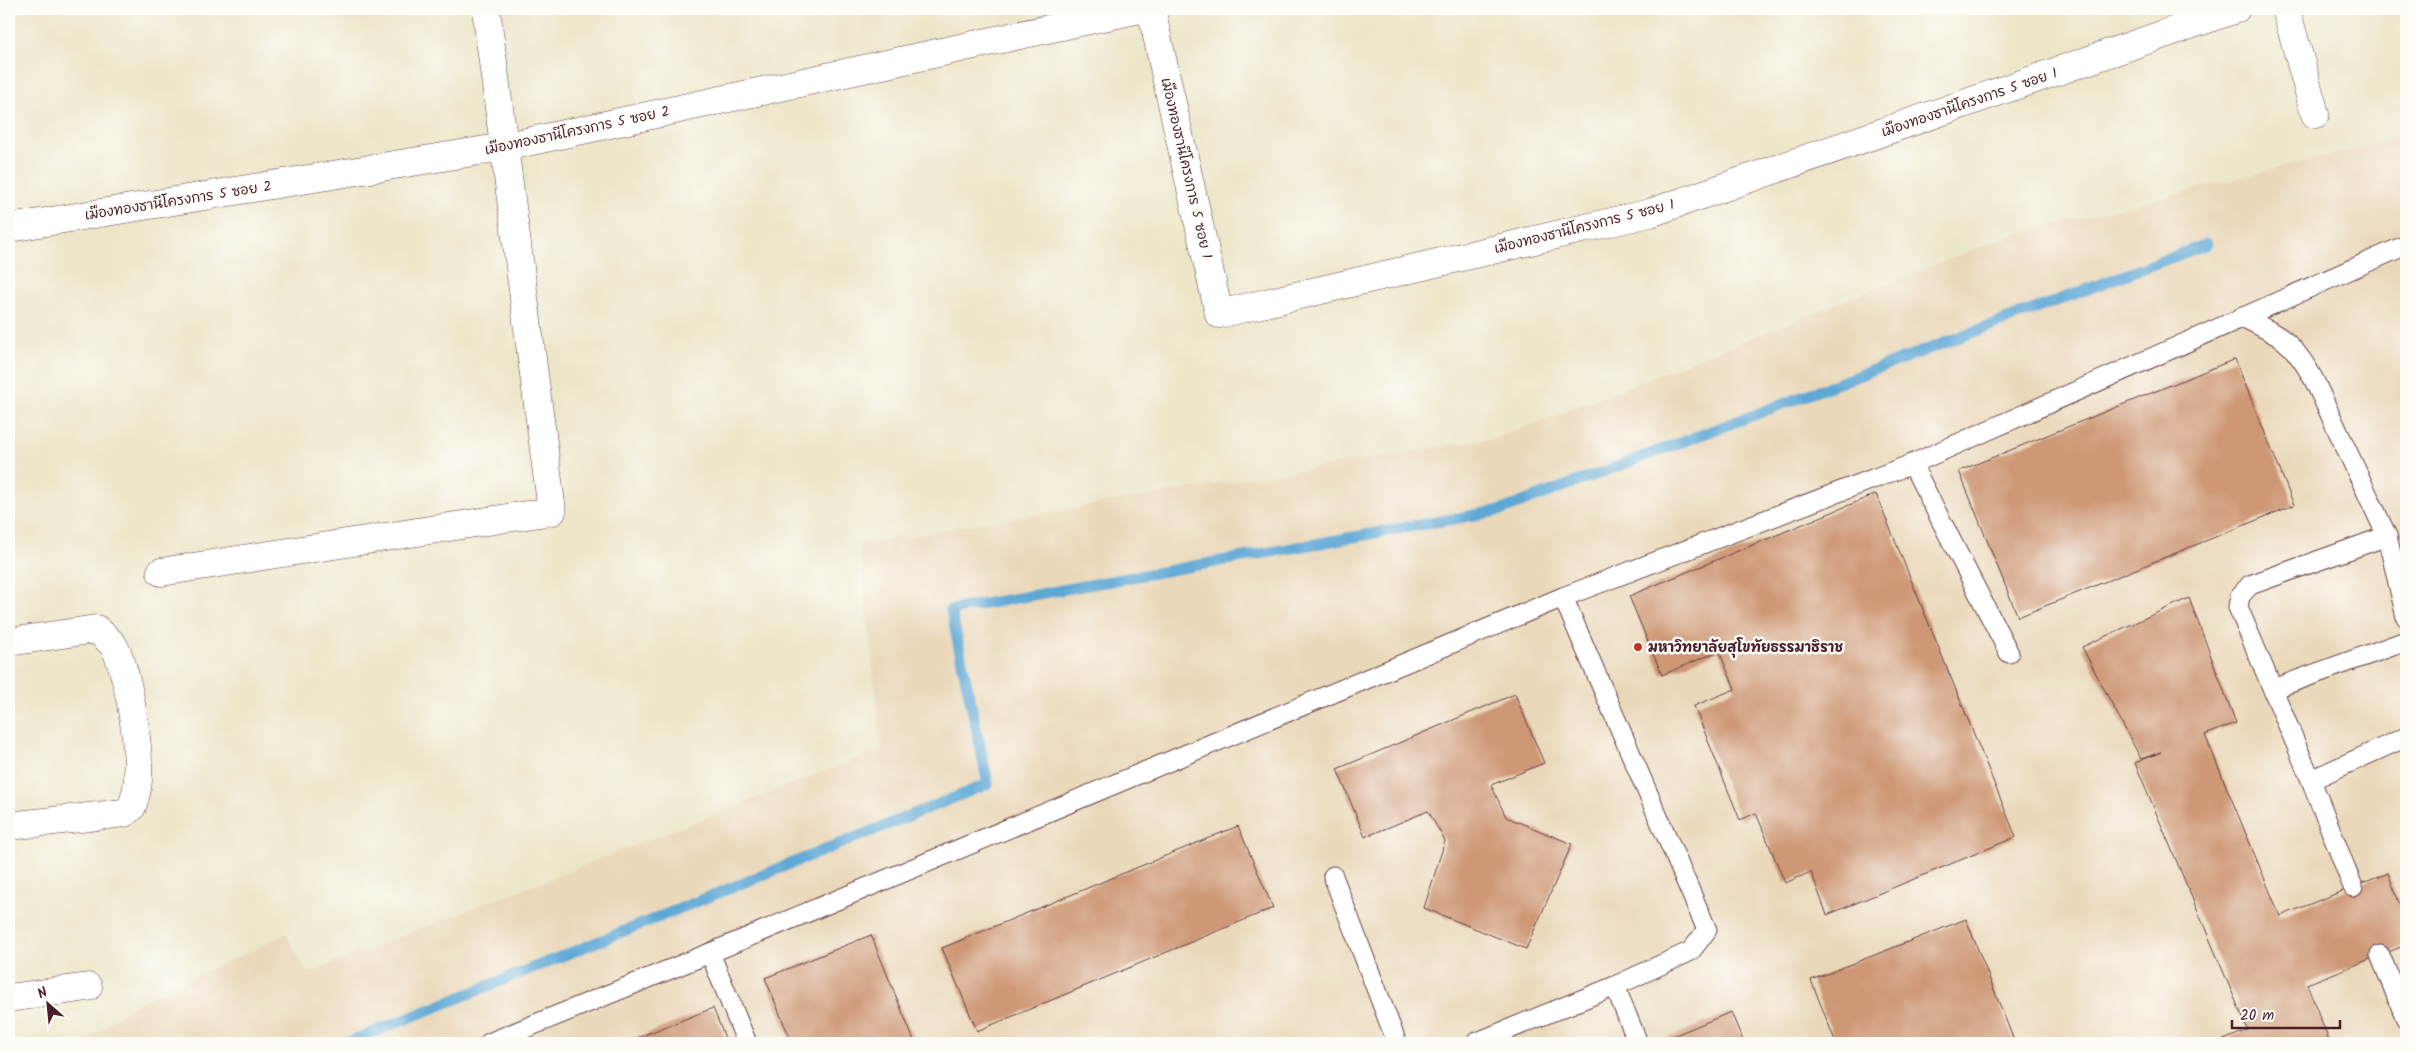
<svg xmlns="http://www.w3.org/2000/svg" width="2415" height="1052" font-family="Kalam,'Playpen Sans Thai',sans-serif">
<style>
.built{fill:#ead8ba}
.lines{fill:none;stroke-linecap:round;stroke-linejoin:round}
.stream{stroke:#5da7d5;stroke-width:11}
.building{fill:#ce9876}
.service-casing{stroke:#623d43;stroke-width:21}
.minor-casing{stroke:#623d43;stroke-width:29}
.service{stroke:#fff;stroke-width:19}
.minor{stroke:#fff;stroke-width:28}
.poi-dot{fill:#c8321e;stroke:#fdfcf7;stroke-width:2}
.labels{text-anchor:middle;stroke-width:5;stroke-linejoin:round;paint-order:stroke}
.street-label{font-size:14px;fill:#4a1f2b;stroke:#fdfcf7}
.poi-label{font-size:14px;font-weight:bold;fill:#4a1f2b;stroke:#fdfcf7;text-anchor:start}
</style>
<rect width="100%" height="100%" fill="#fdfcf7"/>
<filter id="ink" filterUnits="userSpaceOnUse"><feTurbulence type="fractalNoise" baseFrequency=".02" numOctaves="2"/><feDisplacementMap in="SourceGraphic" scale="10" xChannelSelector="R" yChannelSelector="G"/><feConvolveMatrix kernelMatrix="1 2 1 2 8 2 1 2 1" color-interpolation-filters="sRGB"/></filter>
<filter id="wash" filterUnits="userSpaceOnUse"><feTurbulence type="fractalNoise" baseFrequency=".0096" numOctaves="4" result="noise"/><feDisplacementMap in="SourceGraphic" scale="20" xChannelSelector="R" yChannelSelector="G"/><feGaussianBlur stdDeviation="1.12" result="paint"/><feColorMatrix in="noise" values="0 0 0 0 0 0 0 0 0 0 0 0 0 0 0 0 0 1.4 0 .05"/><feComposite in="paint" operator="in"/></filter>
<g filter="url(#wash)">
<rect width="100%" height="100%" fill="#ede7ca"/>
<!-- built -->
<polygon class="built" points="2406,136 2406,1043 81,1043 137,1004 286,934 307,973 882,749 859,544 1500,437 2006,237"/>
<g class="lines">
<!-- stream -->
<polyline class="stream" points="347,1043 988,784 951,610 1502,510 2207,244"/>
</g>
<g id="blocks">
<!-- building -->
<g class="building">
<polygon points="2235,359 2294,505 2018,617 1959,471"/>
<polygon points="1876,494 2016,837 1827,915 1811,872 1785,883 1756,813 1740,820 1694,706 1735,689 1719,651 1662,675 1629,596"/>
<polygon points="2189,598 2236,723 2205,735 2280,916 2388,873 2406,921 2406,945 2307,984 2330,1043 2216,1043 2248,1030 2135,763 2161,752 2141,759 2082,647"/>
<polygon points="1515,694 1544,763 1491,785 1506,817 1572,844 1526,949 1424,908 1445,841 1428,811 1365,837 1337,769"/>
<polygon points="1238,826 1273,908 977,1031 942,948"/>
<polygon points="1966,919 2015,1043 1836,1043 1811,980"/>
<polygon points="871,935 915,1043 792,1043 765,978"/>
<polygon points="713,1008 727,1043 624,1043"/>
<polygon points="1731,1012 1744,1043 1656,1043"/>
</g>
</g>
</g>
<g filter="url(#ink)">
<use href="#blocks" fill-opacity="0" stroke="#623d43" stroke-width="1"/>
<g class="lines">
<!-- service casing -->
<g class="service-casing">
<g id="service">
<path d="M 2242,317 C 2282,337 2292,340 2314,380 L 2387,536 L 2406,617"/>
<polyline points="1912,464 2009,653"/>
<polyline points="2273,689 2406,641"/>
<polyline points="2311,780 2238,607 2240,596 2250,585 2387,536"/>
<polyline points="1333,876 1397,1043"/>
<polyline points="2353,887 2311,780 2406,737"/>
<polyline points="710,953 747,1043"/>
<polyline points="2380,955 2406,1019"/>
<polyline points="1615,986 1638,1043"/>
<polyline points="489,1043 710,953 1563,597 1912,464 2406,245"/>
<polyline points="1475,1043 1615,986 1691,951 1707,930 1563,597"/>
</g>
</g>
<!-- minor casing -->
<g class="minor-casing">
<g id="minor">
<polyline points="1151,9 1219,314 1650,213 2236,9"/>
<polyline points="2286,9 2315,114"/>
<polyline points="9,228 504,147 1140,9"/>
<polyline points="161,572 552,511 486,9"/>
<path d="M 9,642 L 96,629 C 102,634 108,639 113,645 C 129,669 142,760 137,788 C 136,794 134,800 132,807 L 124,813 L 9,826"/>
<polyline points="9,998 88,987"/>
</g>
</g>
<!-- service -->
<use href="#service" class="service"/>
<!-- minor -->
<use href="#minor" class="minor"/>
</g>
</g>
<!-- markers -->
<circle class="poi-dot" cx="1638" cy="647" r="5"/>
<g class="labels">
<!-- street labels -->
<g class="street-label">
<text transform="translate(1969 102) rotate(-19)" y="5">เมืองทองธานีโครงการ 5 ซอย 1</text>
<text transform="translate(577 130) rotate(-12)" y="5">เมืองทองธานีโครงการ 5 ซอย 2</text>
<text transform="translate(1187 168) rotate(77)" y="5">เมืองทองธานีโครงการ 5 ซอย 1</text>
<text transform="translate(178 200) rotate(-9)" y="5">เมืองทองธานีโครงการ 5 ซอย 2</text>
<text transform="translate(1584 226) rotate(-14)" y="5">เมืองทองธานีโครงการ 5 ซอย 1</text>
</g>
<!-- poi labels -->
<g class="poi-label">
<text x="1648" y="652">มหาวิทยาลัยสุโขทัยธรรมาธิราช</text>
</g>
</g>
<!-- margin -->
<rect width="2415" height="1052" fill="none" stroke="#fdfcf7" stroke-width="30"/>
<!-- north arrow -->
<g transform="translate(48 1004) rotate(333)" stroke="#fdfcf7" stroke-width="4" paint-order="stroke">
<path d="M0-4L9 19L0 12L-9 19Z" fill="#4a1f2b"/>
<text y="-8" font-size="14" font-weight="bold" text-anchor="middle" fill="#4a1f2b">N</text>
</g>
<!-- scale -->
<path d="M2232 1020v8h108v-8" fill="none" stroke="#4a1f2b" stroke-width="2.5"/>
<text x="2240" y="1020" font-size="15" fill="#4a1f2b" stroke="#fdfcf7" stroke-width="4" paint-order="stroke">20 m</text>
</svg>
